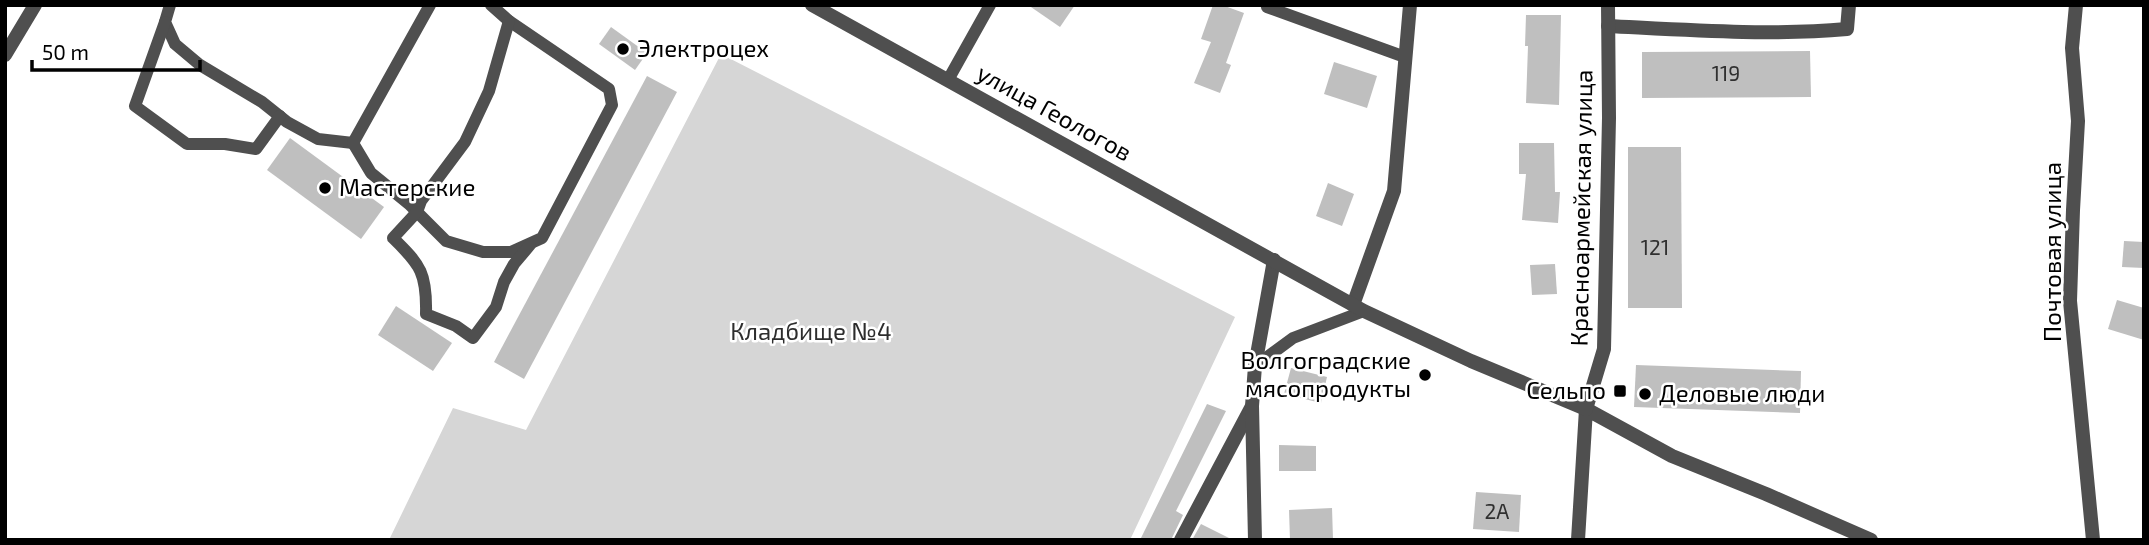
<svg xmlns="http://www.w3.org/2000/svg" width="2149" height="545" font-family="'Exo 2',sans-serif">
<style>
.green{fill:#d6d6d6}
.building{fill:#bfbfbf}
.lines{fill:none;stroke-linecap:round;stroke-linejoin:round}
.service{stroke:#4f4f4f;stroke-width:12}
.minor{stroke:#4f4f4f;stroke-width:14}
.tertiary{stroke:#4f4f4f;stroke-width:14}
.poi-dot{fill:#000;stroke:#fff;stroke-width:2.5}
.labels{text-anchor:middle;stroke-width:5;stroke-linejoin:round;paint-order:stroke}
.number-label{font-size:21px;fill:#303030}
.poi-label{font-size:24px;fill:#000;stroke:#fff;text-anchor:start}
.street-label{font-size:24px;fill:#000;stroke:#fff}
.park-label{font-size:24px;fill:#2d2d2d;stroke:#fff}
</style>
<rect width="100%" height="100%" fill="#fff"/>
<!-- green -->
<polygon class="green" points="721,54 1235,317 1130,540 389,540 453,408 526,430"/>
<!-- building -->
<g class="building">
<polygon points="1028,5 1075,5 1060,27"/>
<polygon points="1213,5 1222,5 1244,13 1226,63 1231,65 1220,93 1194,83 1211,42 1201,39"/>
<polygon points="1526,15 1561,15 1559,105 1526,103 1528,46 1525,46"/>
<polygon points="611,27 647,53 635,70 599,44"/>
<polygon points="1810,51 1811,97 1642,98 1642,52"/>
<polygon points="1334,62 1377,76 1367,108 1324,94"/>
<polygon points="647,76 677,92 524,379 494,362"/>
<polygon points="290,138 384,207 361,239 267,170"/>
<polygon points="1519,143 1554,143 1555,192 1560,192 1558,223 1522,220 1526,174 1519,174"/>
<polygon points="1628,147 1681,147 1682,308 1628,308"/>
<polygon points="1328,183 1354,194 1342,226 1316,216"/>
<polygon points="2124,241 2144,242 2144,268 2122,267"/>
<polygon points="1555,264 1557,294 1532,295 1530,265"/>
<polygon points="2117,300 2144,308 2144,340 2108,329"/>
<polygon points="396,306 452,343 433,371 378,335"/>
<polygon points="1636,365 1801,371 1800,413 1634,407"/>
<polygon points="1291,368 1327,377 1321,403 1284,394"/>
<polygon points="1207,404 1226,411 1176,511 1183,515 1171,540 1140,540"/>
<polygon points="1279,445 1316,446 1316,471 1279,471"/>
<polygon points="1476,492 1521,495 1519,532 1473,529"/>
<polygon points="1332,508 1333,540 1290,540 1289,510"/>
<polygon points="1201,524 1233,540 1192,540"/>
</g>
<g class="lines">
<!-- service -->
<g class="service">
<polyline points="170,5 165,22 175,44 200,65 262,102 287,122 318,139 353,143"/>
<polyline points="430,5 353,143 371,173 409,204 446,241 483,252 511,252 542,238 612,105 609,89 509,21 491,5"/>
<polyline points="1267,7 1405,57"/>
<path d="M 509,21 L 489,91 L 465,142 L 421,201 L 417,212 L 393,238 C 421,265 427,274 426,314 L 456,326 L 473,338 L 496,307 L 504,282 L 514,264 L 530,245"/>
<polyline points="165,22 135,106 187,144 225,144 256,149 280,116"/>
<polyline points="948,80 990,5"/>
<polyline points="1255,366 1293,338 1364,311"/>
</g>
<!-- minor -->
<g class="minor">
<polyline points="2076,5 2072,48 2078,121 2073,210 2070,301 2093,540"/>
<path d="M 1608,26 C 1687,30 1768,36 1847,29 L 1849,5"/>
<polyline points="5,55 35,5"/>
<polyline points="1353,305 1394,191 1410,5"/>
<polyline points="1181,540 1251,408"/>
<polyline points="1255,540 1252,406 1255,366 1274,260"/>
<polyline points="1578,540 1586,409 1672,456 1766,494 1871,540"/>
</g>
<!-- tertiary -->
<polyline class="tertiary" points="812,5 1364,311 1471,361 1586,409 1604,349 1609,118 1608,5"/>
</g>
<!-- markers -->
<g class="poi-dot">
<circle cx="623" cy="49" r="7"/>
<circle cx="325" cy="188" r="7"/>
<circle cx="1425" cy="375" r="7"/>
<rect x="1613" y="384" width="14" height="14" rx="3.5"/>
<circle cx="1645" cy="394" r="7"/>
</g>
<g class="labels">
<!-- number labels -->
<g class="number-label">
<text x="1726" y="81">119</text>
<text x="1655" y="255">121</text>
<text x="1497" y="519">2А</text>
</g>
<!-- poi labels -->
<g class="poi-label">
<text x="637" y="57">Электроцех</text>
<text x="339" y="196">Мастерские</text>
<text x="1411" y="369" text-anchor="end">Волгоградские<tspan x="1411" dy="28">мясопродукты</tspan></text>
<text x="1606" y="399" text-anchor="end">Сельпо</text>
<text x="1659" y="402">Деловые люди</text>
</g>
<!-- street labels -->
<g class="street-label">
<text transform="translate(1054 113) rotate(29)" y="8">улица Геологов</text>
<text transform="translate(1582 208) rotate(-89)" y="8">Красноармейская улица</text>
<text transform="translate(2053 252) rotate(-90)" y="8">Почтовая улица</text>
</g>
<!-- park labels -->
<g class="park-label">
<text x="811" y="340">Кладбище №4</text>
</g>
</g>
<!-- border -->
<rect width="2149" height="545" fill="none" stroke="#000000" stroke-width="14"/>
<!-- scale -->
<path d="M32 60v10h168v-10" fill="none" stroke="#000000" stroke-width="3.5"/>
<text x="42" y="60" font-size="21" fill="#000000" stroke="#ffffff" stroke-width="5" paint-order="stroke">50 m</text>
</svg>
